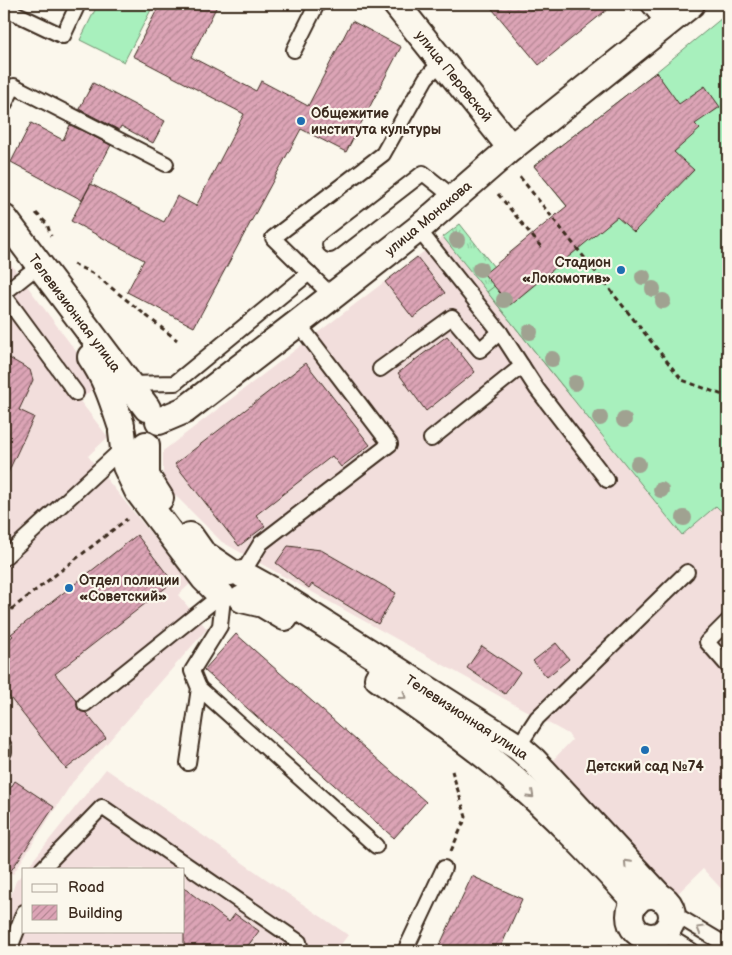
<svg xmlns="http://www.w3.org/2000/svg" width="732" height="955" font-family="'Balsamiq Sans',sans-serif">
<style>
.built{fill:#f2dedc}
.grass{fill:url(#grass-tufts);stroke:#728d6e}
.pitch{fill:#a8f0bd;stroke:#728d6e}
.building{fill:url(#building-hatch);stroke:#3b2a1e}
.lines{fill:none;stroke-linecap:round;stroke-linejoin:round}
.service-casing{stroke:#3b2a1e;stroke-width:18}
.minor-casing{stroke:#3b2a1e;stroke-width:30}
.path{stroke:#3b2a1e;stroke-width:3;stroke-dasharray:5 4;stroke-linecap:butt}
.service{stroke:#fbf7ec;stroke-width:14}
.minor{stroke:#fbf7ec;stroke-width:26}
.tree{fill:#a0a291}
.oneway{stroke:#9b9085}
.poi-dot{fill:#1f6fb2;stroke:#fbf7ec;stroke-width:2}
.labels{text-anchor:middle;stroke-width:4.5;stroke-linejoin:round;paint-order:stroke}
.street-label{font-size:14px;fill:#3b2a1e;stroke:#fbf7ec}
.poi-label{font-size:14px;font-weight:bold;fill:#3b2a1e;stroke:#fbf7ec;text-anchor:start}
</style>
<defs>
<pattern id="grass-tufts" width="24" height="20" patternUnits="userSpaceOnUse" patternTransform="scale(1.25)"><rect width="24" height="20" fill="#a8f0bd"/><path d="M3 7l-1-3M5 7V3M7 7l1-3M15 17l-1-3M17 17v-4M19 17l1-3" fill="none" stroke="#92cea2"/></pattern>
<pattern id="building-hatch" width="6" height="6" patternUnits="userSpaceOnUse" patternTransform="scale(1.25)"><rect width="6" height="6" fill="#dca4b6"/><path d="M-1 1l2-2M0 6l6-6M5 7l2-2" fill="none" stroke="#b48693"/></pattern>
</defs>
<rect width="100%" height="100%" fill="#fbf7ec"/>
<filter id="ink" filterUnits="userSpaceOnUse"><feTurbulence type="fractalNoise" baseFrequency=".02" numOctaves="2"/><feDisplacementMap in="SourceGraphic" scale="10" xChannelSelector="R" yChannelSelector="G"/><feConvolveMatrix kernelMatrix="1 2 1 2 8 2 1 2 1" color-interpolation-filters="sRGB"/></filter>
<g filter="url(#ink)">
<!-- built -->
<g class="built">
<polygon points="443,237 682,535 716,506 728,518 728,896 703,869 675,896 552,761 572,740 568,734 222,542 163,483 163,451"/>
<polygon points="4,255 99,382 80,401 108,437 88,456 191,583 178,595 207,629 72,783 13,874 4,869"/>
<polygon points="106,769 348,935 336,951 4,951 4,914 16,881 24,872 24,931 184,931 184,869 26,869"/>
</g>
<!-- grass -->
<polygon class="grass" points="460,224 587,385 572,398 443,237"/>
<!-- pitch -->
<g class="pitch">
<polygon points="98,4 154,4 124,62 80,40"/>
<polygon points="728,13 728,518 716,506 682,535 487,292 578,220 534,166 656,72"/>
</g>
<!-- building -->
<g class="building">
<polygon points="160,4 218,4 191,57 256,91 261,81 308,106 352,21 401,47 346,152 301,129 194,327 127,292 144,260 71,221 91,184 164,222 177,196 196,206 244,114 133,56"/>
<polygon points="488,4 614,4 539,65"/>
<polygon points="656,72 679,104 705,86 720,107 695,124 700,129 674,152 694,170 634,232 617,217 510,305 484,274 567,206 534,166"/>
<polygon points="93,83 165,121 153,143 121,126 119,130 79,109"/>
<polygon points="31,123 63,140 70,125 111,145 82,200 11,162"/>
<polygon points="417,257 445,293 413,318 385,282"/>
<polygon points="447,336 475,372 426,411 398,373"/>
<polygon points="4,355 30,370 33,380 19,410 34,417 4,481"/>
<polygon points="306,363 370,445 341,467 332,456 256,515 265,526 239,546 175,464"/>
<polygon points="137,535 173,582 55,674 77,701 78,709 86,713 106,738 66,769 4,690 4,643 13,636 11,634"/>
<polygon points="288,546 321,550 396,593 378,624 312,584 309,588 276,563"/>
<polygon points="236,634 426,802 394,838 204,670"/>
<polygon points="556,643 569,659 547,677 533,661"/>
<polygon points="482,646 520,672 505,694 467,668"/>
<polygon points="15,781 54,807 4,881 4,798"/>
<polygon points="472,876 522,899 499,951 437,951"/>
<polygon points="184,888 229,922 235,914 259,931 244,951 184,951"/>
</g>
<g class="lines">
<!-- service casing -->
<g class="service-casing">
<g id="service">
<polyline points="648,4 665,25"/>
<polyline points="4,8 63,36 78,4"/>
<polyline points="294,50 317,4"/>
<polyline points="4,105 14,86 166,164"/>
<polyline points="418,229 500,332 537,389 607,480"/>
<polyline points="330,245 423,173 453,197"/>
<polyline points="4,293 28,274"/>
<polyline points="4,295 76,393"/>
<polyline points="332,296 273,238 383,154 426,78 442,61"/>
<polyline points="380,369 452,317 480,350 500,332"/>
<polyline points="128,384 175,383 309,273"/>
<polyline points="431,439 522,366"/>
<polyline points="4,558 122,449"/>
<polyline points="242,574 261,543 390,444 298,323"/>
<polyline points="728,621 707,642 728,666"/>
<polyline points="199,688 376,846"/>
<polyline points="85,704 221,595"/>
<polyline points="4,746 4,752"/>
<polyline points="518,747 537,718 687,572"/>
<polyline points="188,763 199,688 192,671 220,626 223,598"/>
<polyline points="42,869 102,807 299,942 301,951"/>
<polyline points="671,912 728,946"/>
<polyline points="663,933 692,951"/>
<polyline points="15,951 10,948 24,912"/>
<polyline points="405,951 444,868"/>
</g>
</g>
<!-- minor casing -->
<g class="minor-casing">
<g id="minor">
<polyline points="396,4 511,148"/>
<polyline points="4,218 147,408"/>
<path d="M 91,357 C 106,378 113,401 121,425"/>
<polyline points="159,421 185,410 298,323 418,229 511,148 691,4"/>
<polyline points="122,432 126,466 138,491 204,578 221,595"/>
<polyline points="146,445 146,476 160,498"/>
<polyline points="190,536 202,553 230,572"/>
<polyline points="242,574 271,590 518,747 533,760 661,898"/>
<polyline points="242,599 263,604 285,617"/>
<path d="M 378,678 C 420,708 464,737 504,771 C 552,811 594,856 636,902"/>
<circle cx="651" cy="916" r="21"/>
</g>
</g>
<!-- path -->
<g class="path">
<polyline points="520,177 682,380 728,397"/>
<polyline points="498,194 542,248"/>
<polyline points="36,213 47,224 51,236"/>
<polyline points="73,264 94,274 177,340"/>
<polyline points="4,615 127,519"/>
<polyline points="451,851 466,817 452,771"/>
</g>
<!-- service -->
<use href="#service" class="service"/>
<!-- minor -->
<use href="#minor" class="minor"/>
</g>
<!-- trees -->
<g class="tree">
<circle cx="457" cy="240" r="8"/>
<circle cx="480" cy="269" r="8"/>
<circle cx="643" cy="277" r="8"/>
<circle cx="653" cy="289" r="8"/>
<circle cx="504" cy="300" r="8"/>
<circle cx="663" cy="301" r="8"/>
<circle cx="530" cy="332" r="8"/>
<circle cx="552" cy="359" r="8"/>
<circle cx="575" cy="383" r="8"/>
<circle cx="600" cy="418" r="8"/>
<circle cx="624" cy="420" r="8"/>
<circle cx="638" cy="464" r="8"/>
<circle cx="661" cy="490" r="8"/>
<circle cx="684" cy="518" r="8"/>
</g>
<!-- one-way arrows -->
<defs><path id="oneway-chevron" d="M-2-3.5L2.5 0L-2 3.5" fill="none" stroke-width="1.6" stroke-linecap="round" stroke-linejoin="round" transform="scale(1.25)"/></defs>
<g class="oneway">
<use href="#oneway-chevron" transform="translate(403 696) rotate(36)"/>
<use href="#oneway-chevron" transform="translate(531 795) rotate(43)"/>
<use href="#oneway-chevron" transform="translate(627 863) rotate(-133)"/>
<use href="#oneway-chevron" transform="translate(700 929) rotate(-150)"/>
</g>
</g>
<!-- markers -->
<g class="poi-dot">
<circle cx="301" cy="121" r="5"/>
<circle cx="621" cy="270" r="5"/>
<circle cx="69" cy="588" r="5"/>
<circle cx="645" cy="750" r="5"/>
</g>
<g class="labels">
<!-- street labels -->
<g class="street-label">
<text transform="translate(454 76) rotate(51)" y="5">улица Перовской</text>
<text transform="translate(428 218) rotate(-40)" y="5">улица Монакова</text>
<text transform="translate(75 313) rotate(53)" y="5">Телевизионная улица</text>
<text transform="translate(467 717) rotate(33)" y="5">Телевизионная улица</text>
</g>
<!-- poi labels -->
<g class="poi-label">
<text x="311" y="118">Общежитие<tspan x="311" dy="16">института культуры</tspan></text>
<text x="611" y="267" text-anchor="end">Стадион<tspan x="611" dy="16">«Локомотив»</tspan></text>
<text x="79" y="585">Отдел полиции<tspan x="79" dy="16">«Советский»</tspan></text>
<text x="645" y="771" text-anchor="middle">Детский сад №74</text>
</g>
</g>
<!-- margin -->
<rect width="732" height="955" fill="none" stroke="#fbf7ec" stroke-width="20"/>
<rect x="10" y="10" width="712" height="935" fill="none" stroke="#3b2a1e" stroke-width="2" filter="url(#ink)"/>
<!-- legend -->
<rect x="22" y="868" width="162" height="65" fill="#fbf7ec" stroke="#aea59a"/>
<rect x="32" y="884" width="25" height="8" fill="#fbf7ec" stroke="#aea59a"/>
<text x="68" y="892" font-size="15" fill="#3b2a1e">Road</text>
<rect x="32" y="905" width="25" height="15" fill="url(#building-hatch)" stroke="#aea59a"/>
<text x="68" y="918" font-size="15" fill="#3b2a1e">Building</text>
</svg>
